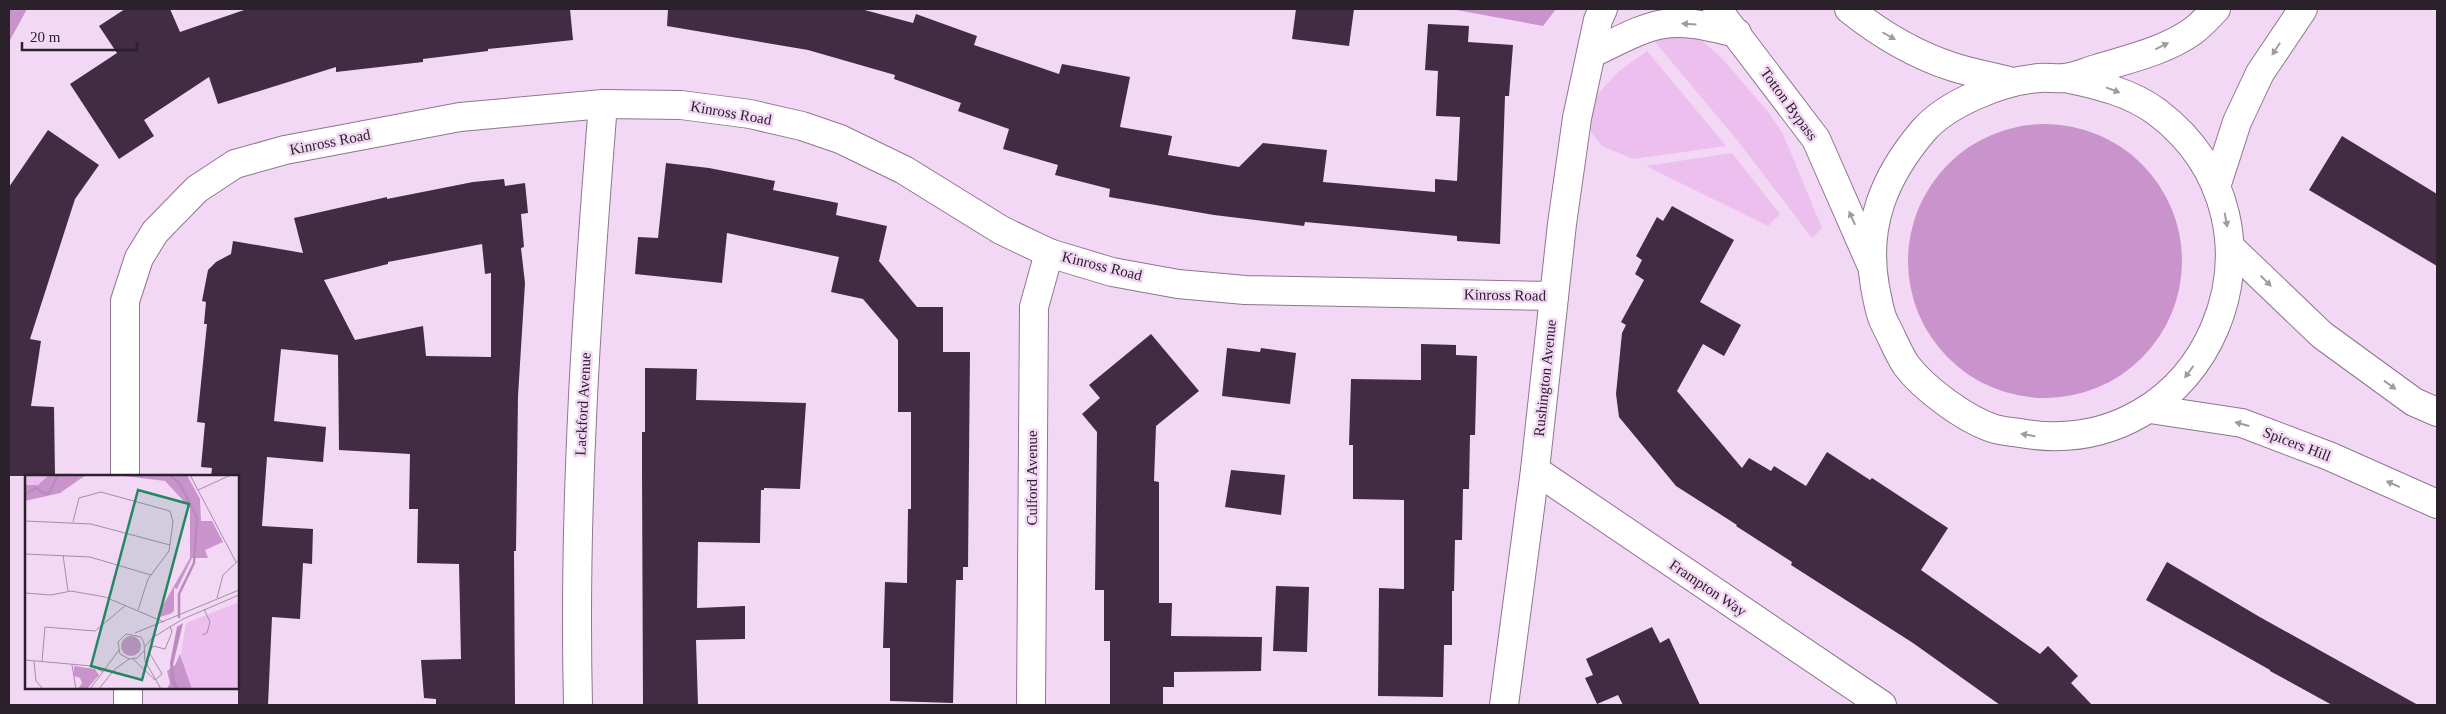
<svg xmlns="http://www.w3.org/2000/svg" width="2446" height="714" font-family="Georgia,serif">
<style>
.green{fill:#ecbfef}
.forest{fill:#c994cc}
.building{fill:#412c43;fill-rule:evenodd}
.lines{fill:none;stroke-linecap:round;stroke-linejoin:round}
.street-casing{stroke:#8e768f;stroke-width:30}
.primary-casing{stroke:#8e768f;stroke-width:30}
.street{stroke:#fff;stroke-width:28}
.primary{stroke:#fff;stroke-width:28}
.oneway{fill:#a09ba0}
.labels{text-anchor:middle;stroke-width:5;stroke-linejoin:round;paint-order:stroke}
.street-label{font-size:15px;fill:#2b212b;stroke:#f3d8f5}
.inset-river{fill:none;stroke:#bc89bf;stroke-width:2.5}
.inset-road{fill:none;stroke:#a38fa4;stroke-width:1}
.view{fill:#248761;fill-opacity:0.15;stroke:#248761;stroke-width:2.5}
.inset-edge{fill:none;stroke:#2b212b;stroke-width:2.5}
</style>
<rect width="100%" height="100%" fill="#f3d8f5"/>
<!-- green -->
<g class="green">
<polygon points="1668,36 1700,39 1721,57 1769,113 1783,134 1822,228 1812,238 1737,140 1655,42"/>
<polygon points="1647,51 1726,146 1633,159 1602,146 1589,129 1597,95 1618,72"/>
<polygon points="1732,153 1780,214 1768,226 1646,166"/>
</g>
<!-- forest -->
<g class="forest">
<polygon points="9,9 27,9 9,42"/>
<polygon points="1451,9 1556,9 1543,26"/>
<circle cx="2045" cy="261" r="137"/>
</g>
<!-- building -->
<g class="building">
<polygon points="125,9 170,9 180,32 247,9 570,9 573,40 488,49 488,51 423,59 423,62 336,72 336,67 218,104 209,77 144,120 154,136 119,159 70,84 117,53 99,26"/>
<polygon points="668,9 861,9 913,23 916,14 977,36 974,45 1059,74 1062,64 1130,77 1120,127 1172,136 1168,155 1239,167 1263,143 1327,150 1323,182 1435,192 1435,179 1457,181 1460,117 1436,116 1438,71 1425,70 1428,24 1469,26 1468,42 1513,45 1509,96 1505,96 1500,244 1457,241 1457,236 1305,222 1304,226 1214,215 1109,197 1110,189 1055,175 1058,165 1003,149 1009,129 958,111 961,103 894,79 895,75 808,50 667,26"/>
<polygon points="1296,9 1354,9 1349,46 1292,39"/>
<polygon points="48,130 99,165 75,199 30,339 41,341 31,406 54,407 55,476 9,476 9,187"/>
<polygon points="2342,136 2437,194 2437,266 2309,190"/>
<polygon points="666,163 709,168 775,181 773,190 838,203 836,215 887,226 879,261 917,307 943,307 943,352 970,352 968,567 963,567 963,580 956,580 953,703 890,701 890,648 883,648 885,582 907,583 908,509 911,509 911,412 898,412 898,340 863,299 831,292 839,257 727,233 722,283 635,274 638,237 658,238"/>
<path d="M 504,179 L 505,186 L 525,183 L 528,213 L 521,214 L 524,247 L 521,248 L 525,283 L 518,396 L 516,551 L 514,551 L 515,705 L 436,705 L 436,699 L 424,698 L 421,660 L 461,659 L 459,564 L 417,563 L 418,509 L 409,509 L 410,454 L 339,450 L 338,355 L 281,349 L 274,421 L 326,427 L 323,462 L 267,457 L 262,526 L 313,529 L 312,564 L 303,563 L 300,619 L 272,617 L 268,705 L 238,705 L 238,476 L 211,476 L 212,468 L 201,467 L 205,423 L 197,422 L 207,324 L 204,324 L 206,302 L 202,301 L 208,270 L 216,262 L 231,254 L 233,241 L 303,253 L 294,218 L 387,197 L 387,199 L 473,182 ZM 482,244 L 485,274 L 491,273 L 491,357 L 426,356 L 423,326 L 355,340 L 324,280 L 388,264 L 388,262 Z"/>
<polygon points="1672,206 1734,240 1700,302 1741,325 1724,356 1703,344 1677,391 1742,468 1749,458 1771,471 1774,466 1806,486 1827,452 1870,480 1872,478 1948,528 1921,570 2040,654 2048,646 2078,676 2071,683 2092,705 2000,705 1913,643 1791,565 1792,562 1736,526 1737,525 1676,486 1619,417 1616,394 1622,333 1626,325 1621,322 1644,280 1635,274 1642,260 1636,256 1657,217 1663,221"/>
<polygon points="1151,334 1199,391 1156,426 1154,481 1159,482 1159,603 1172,603 1171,636 1262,637 1261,671 1174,672 1174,687 1163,687 1163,705 1110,705 1110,641 1104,641 1104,590 1095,590 1097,432 1082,414 1100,398 1089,385"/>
<polygon points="1421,344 1456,345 1456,355 1477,356 1475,435 1470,435 1469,489 1463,489 1462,540 1455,540 1454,591 1452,591 1452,645 1444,645 1443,697 1378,696 1379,588 1404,589 1404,500 1353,499 1353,445 1349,445 1351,379 1421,380"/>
<polygon points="1227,348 1260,352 1261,348 1296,353 1290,404 1222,396"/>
<polygon points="645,368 697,369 696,400 806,403 800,489 764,488 764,490 761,490 760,543 698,542 697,608 745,606 745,639 696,640 698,705 643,705 642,468 642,432 645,432"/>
<polygon points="1231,470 1285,475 1281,515 1225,507"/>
<polygon points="2167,562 2258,616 2418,705 2332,705 2270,671 2270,670 2146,600"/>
<polygon points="1276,586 1309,587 1307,652 1273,651"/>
<polygon points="1652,627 1660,643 1669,638 1700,705 1623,705 1618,695 1597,704 1585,678 1593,675 1586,659"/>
</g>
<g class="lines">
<!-- street casing -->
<g class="street-casing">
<g id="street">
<path d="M 1592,53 C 1615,43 1639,28 1664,24 C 1688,20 1714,28 1737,33"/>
<polyline points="1535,470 1882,705"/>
<polyline points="125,477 125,301 139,258 155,232 197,189 235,164 285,150 460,117 603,104 681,105 750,114 802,126 840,139 904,170 1001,230 1049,253 1112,272 1178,284 1245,290 1554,296"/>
<polyline points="128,688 128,705"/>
<path d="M 578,705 C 573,504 587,304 603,104"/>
<polyline points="1031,705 1034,307 1049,253"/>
<polyline points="1504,705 1535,470 1562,224 1577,118 1598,20 1603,9"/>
</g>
</g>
<!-- primary casing -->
<g class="primary-casing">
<g id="primary">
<polyline points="1717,9 1816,139 1870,262"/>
<path d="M 1849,9 C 1879,33 1916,55 1953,67 C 1972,73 1993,77 2013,82"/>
<path d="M 2066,78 C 2098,85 2130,92 2157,112 C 2307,226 2207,466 2020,433 C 2012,432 2003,431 1995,429 C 1966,420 1924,389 1906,365 C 1898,353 1892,337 1885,324 C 1879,313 1878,300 1875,287 C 1864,226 1884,177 1923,131 C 1947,103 2002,81 2039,78 C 2047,77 2056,79 2065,78 C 2075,77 2086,72 2096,69 C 2128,59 2165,51 2193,31 C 2201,25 2209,16 2216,9"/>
<polyline points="2216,187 2237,122 2260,73 2303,9"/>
<polyline points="2230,247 2322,335 2414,402 2437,412"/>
<polyline points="2150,409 2242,423 2329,456 2437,504"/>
</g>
</g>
<!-- street -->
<use href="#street" class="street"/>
<!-- primary -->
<use href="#primary" class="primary"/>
</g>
<!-- one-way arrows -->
<defs><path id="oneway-solid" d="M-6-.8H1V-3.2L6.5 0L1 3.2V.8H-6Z" transform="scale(1.25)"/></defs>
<g class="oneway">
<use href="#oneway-solid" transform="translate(1689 24) rotate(-177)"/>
<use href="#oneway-solid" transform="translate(1889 36) rotate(30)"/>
<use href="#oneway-solid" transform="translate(2162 46) rotate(-26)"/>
<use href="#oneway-solid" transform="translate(2276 49) rotate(123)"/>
<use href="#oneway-solid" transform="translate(2113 90) rotate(21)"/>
<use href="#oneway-solid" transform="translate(1852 218) rotate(-114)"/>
<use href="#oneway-solid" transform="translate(2226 220) rotate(79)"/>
<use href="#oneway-solid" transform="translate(2266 281) rotate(44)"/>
<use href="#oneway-solid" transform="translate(2189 372) rotate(126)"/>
<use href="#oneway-solid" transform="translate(2390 385) rotate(36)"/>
<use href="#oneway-solid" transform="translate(2242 424) rotate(-165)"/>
<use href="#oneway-solid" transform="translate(2028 435) rotate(-170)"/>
<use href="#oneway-solid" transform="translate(2393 484) rotate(-156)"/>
</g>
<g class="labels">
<!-- street labels -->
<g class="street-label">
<text transform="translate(1789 104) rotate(54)" y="5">Totton Bypass</text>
<text transform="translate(731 113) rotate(10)" y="5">Kinross Road</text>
<text transform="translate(330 142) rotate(-11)" y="5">Kinross Road</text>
<text transform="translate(1102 266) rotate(14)" y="5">Kinross Road</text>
<text transform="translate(1505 295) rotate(1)" y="5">Kinross Road</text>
<text transform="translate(1545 378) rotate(-84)" y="5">Rushington Avenue</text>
<text transform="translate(583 404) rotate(-87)" y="5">Lackford Avenue</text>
<text transform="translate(2297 444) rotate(21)" y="5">Spicers Hill</text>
<text transform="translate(1032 478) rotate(-90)" y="5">Culford Avenue</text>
<text transform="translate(1708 588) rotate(34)" y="5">Frampton Way</text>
</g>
</g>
<!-- overview -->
<g transform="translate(25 475)">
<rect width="214" height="214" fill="#f3d8f5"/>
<path d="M 0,0 L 24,0 L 13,10 L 0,10 ZM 214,127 L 214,214 L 167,214 L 156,180 L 161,148 Z" fill="#ecbfef"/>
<path d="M 24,0 L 61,0 L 35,18 L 0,26 L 0,10 L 13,10 ZM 91,0 L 162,0 L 175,24 L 176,46 L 187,46 L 198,67 L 180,75 L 183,83 L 167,83 L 152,114 L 149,113 L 149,136 L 145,139 L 135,142 L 133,139 L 165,83 L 165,33 L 140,6 ZM96 171a10 10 0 1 1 20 0a10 10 0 1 1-20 0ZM 155,179 L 167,214 L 142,214 L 145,208 L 142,196 L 150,190 ZM 49,191 L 70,194 L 74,200 L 62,214 L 53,214 L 57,208 L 55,203 L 49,201 Z" fill="#c994cc"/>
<path d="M 158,148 L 148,190 L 150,206 L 154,214 L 150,214 L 146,207 L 145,188 L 152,152 Z" fill="#bc89bf"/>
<path class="inset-river" d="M 145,0 L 155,9 L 172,43 L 169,88 L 154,119 L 154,143M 0,19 L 11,13 L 20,19 L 24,18 L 33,0"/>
<path class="inset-road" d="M 165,0 L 211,87M 173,15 L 206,0M 0,46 L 66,49 L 145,70M 48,47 L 54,23 L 76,17 L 145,36 L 148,47 L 144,76 L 123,104 L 113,135M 0,79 L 65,82 L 126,100M 38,80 L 43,116M 0,118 L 26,120 L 46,116 L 80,122 L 139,147M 192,123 L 198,100 L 214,85M 110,158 L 214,115M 177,160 L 182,158 L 185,147 L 179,134M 120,172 L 127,163 L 158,144 L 214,120M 119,176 L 112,183 L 104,184 L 95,179 L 93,167 L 101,159 L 116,162 L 119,168 L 120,186 L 136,214M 108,184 L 130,205M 0,185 L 67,191 L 78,197M 9,186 L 11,206 L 18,214M 17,186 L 20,152 L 70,156 L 101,130M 47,190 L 51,214M 130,205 L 137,199 L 124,177 L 128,171 L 140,174 L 147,157 L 145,151M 65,214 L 94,175M 74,214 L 89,195 L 104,184"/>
<path class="view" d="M 113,15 L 164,29 L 117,205 L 66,191 Z"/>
<rect width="214" height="214" class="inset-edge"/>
</g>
<!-- border -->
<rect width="2446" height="714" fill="none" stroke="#2b212b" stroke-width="20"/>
<!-- scale -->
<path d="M22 42v8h115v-8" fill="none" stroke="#2b212b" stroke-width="2.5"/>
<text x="30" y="42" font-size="15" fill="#2b212b" stroke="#f3d8f5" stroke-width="4" paint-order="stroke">20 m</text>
</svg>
